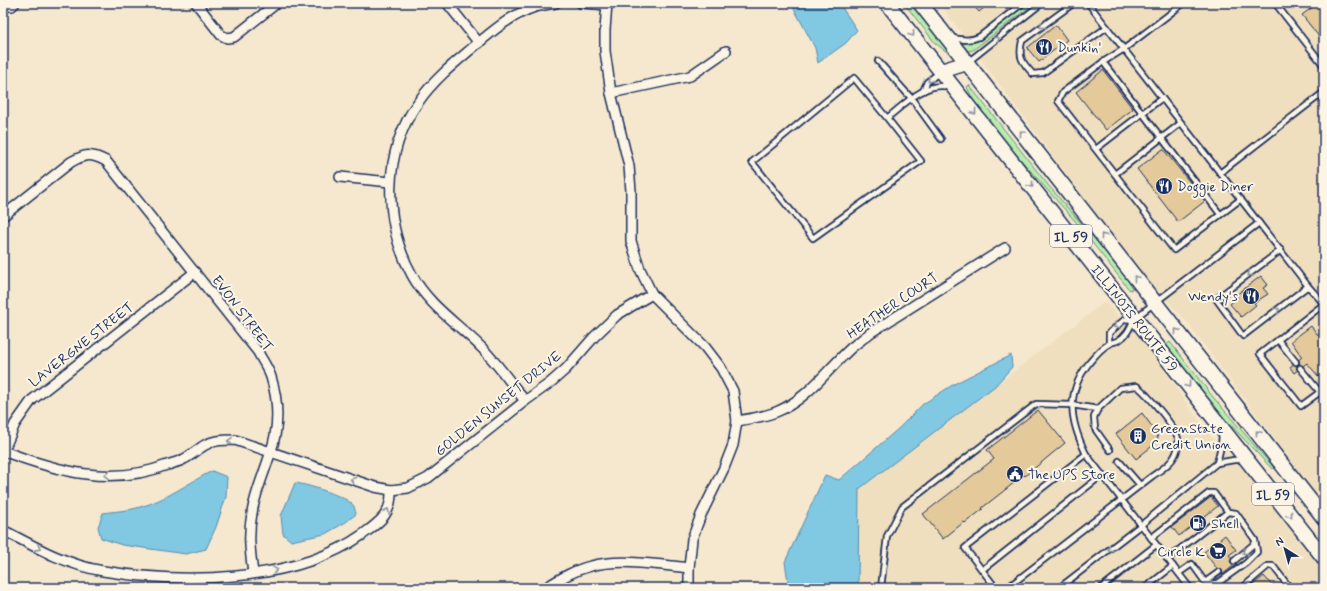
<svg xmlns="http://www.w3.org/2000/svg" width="1327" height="591" font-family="Mynerve,sans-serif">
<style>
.built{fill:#f0dfbe}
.green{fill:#b9ecac;stroke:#6a8e85}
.water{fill:#81c8e2;stroke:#588bad}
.building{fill:#e4ca9a;stroke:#1b2f5e}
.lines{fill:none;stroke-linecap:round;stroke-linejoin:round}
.service-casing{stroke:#1b2f5e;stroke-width:8}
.minor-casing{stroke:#1b2f5e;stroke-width:12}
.primary-casing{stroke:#1b2f5e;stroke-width:17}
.service{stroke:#fcf5e5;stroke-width:4.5}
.minor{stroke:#fcf5e5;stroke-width:9}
.primary{stroke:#fcf5e5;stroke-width:14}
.oneway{stroke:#8c92a2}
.labels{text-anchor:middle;stroke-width:4;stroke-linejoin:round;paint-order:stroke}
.shield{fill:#fcf5e5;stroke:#5e6a86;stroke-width:1}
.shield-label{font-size:13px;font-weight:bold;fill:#1b2f5e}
.poi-label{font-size:14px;fill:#1b2f5e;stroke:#fcf5e5;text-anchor:start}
.street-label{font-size:14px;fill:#1b2f5e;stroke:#fcf5e5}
</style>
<rect width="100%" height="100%" fill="#f5e8ce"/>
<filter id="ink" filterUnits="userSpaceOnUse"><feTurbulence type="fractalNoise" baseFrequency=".025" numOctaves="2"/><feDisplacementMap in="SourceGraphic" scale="8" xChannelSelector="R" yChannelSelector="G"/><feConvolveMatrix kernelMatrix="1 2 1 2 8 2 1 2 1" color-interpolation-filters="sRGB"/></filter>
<g filter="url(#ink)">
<!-- built -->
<g class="built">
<polygon points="939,3 1324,3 1324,505 1182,316 1142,276"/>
<polygon points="1106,301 1112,310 1146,343 1191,410 1215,441 1245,470 1324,571 1324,588 858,588 859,489"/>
</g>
<!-- green -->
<g class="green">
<polygon points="904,3 911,3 949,51 947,52 935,43"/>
<path d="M 1028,3 L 1035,3 L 973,50 L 968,51 L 962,44 L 963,43 C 971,43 978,41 985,37 Z"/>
<polygon points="969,85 1048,185 1111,258 1128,278 1132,289 1130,290 1127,287 1075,221 1011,149 974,102 967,87"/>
<polygon points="1170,342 1213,397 1274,468 1272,469 1214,407 1168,349 1166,345"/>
</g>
<!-- water -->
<g class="water">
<polygon points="791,3 839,3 857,30 846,43 818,63 815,48"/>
<polygon points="1011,355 1012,367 995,386 859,489 858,588 789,588 785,562 825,475 839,480 899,428 923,404 954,384"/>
<path d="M 212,471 L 227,477 L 226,497 L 216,527 L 206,549 L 186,554 L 122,545 L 101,538 L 98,527 L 103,513 C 115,511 128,511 140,507 C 166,500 188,483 212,471 Z"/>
<path d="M 295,483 C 306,484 348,497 353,505 C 355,507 355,511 356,514 L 346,522 L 325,534 L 291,541 L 283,534 L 281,516 Z"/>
</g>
<!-- building -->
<g class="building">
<polygon points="971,3 990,3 979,12"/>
<polygon points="1318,3 1324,3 1324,43 1302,15"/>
<polygon points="1056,25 1067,40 1039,62 1027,48"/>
<polygon points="1103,70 1133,109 1106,130 1076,92"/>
<polygon points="1163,149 1205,201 1178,222 1137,169"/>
<polygon points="1261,276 1268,285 1263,288 1268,294 1254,303 1256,305 1241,317 1230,304 1238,297 1236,295"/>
<polygon points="1311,326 1318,335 1320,334 1324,339 1324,373 1319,377 1307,363 1294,373 1290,367 1302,357 1291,341"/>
<polygon points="1038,410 1065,443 1025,476 1024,475 982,508 983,509 965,523 964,522 943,539 923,514 994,459 987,450"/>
<polygon points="1142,413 1156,432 1158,438 1156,443 1136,459 1116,434"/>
<polygon points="1211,497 1218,506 1179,536 1172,527"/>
<polygon points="1225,535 1236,550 1229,555 1236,564 1222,575 1204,552"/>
<polygon points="1264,576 1274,588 1249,588"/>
</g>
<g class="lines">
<!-- service casing -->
<g class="service-casing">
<g id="service">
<path d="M 1074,3 L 1022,41 C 1018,58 1022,62 1033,74 L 1043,73 L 1107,27"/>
<polyline points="1088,3 1308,286 1324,304"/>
<polyline points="1184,3 1124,49 1103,62 1063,92 1058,101 1174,250 1241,199"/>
<polyline points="1275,3 1324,66"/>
<path d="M 953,38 C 963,40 970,41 979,37 L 1023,3"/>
<polyline points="878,61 912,99 941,139"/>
<polyline points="968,62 1042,3"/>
<polyline points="1103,62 1220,214"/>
<polyline points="923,91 927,82 940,72"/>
<path d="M 887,118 L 921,161 L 813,238 L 752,162 L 854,78 L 887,118 C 904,105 925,81 949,87"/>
<polyline points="1096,149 1162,98"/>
<polyline points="1220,173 1324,92"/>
<polyline points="1115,174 1181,123"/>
<polyline points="1281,250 1216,299 1243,336 1308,286"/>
<polyline points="1324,304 1260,354 1301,406 1324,389"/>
<path d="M 1134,319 C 1130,328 1127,336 1117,341 C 1115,342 1111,342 1109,344 C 1101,348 1094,357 1089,363 C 1065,394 1070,421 1086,454 L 1190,588"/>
<polyline points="1278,340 1296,362"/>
<polyline points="1109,344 1109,333 1124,320 1135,318 1259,223"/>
<polyline points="1300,368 1319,391"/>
<polyline points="1119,461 1140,485"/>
<polyline points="1217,463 1221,446 1222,435"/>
<polyline points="1151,538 1209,493 1214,493 1228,512 1167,559"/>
<polyline points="1234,561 1255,543"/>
<polyline points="982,570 1102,475"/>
<polyline points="1179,573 1192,564 1205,582 1209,584 1218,583 1246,563 1257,552 1255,540 1236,513 1228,512"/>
<polyline points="1205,582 1219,572"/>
<polyline points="881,588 887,536 902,507 1036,404 1072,405 1098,409"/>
<polyline points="996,588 965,548 1086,454"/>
<path d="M 1007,588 L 1151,477 C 1159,471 1170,465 1174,457 C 1177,452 1179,445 1178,439 C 1176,427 1147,394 1137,386 L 1120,388 L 1098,409 L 1094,417 L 1095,429 L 1110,450"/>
<polyline points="1059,588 1141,525 1217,463 1234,460 1243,460"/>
<polyline points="1101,588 1156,545"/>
<polyline points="1145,588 1173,566"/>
<polyline points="1242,588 1268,566 1273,566 1290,588"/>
</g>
</g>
<!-- minor casing -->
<g class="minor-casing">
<g id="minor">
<polyline points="196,3 221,35 227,38 234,37 277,3"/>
<polyline points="447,3 479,43"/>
<polyline points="581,3 607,5"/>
<polyline points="607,3 605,30 605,51 611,93 629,166 631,191 631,241 640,269 652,294 705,347 721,368 733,391 737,421 733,445 724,468 701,515 692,539 689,568 689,588"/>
<polyline points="3,6 12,6 15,3"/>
<polyline points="611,93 690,76 726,51"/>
<polyline points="340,177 390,182"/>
<path d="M 3,216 L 71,162 C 85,154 91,153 106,161 L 258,352 C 262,360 268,368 271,377 C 279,403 279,429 270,454 C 264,474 255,493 252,513 C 248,535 250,551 253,573"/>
<path d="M 525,401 C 511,383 497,363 481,347 C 457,323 429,306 412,275 C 383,222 382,152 419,101 C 433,81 451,66 470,50 C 489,34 510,15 535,7 C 542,5 549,4 556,3"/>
<path d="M 737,421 C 750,419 763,417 776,412 C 807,400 827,370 851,348 C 857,343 864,338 870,333 L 1005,248"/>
<path d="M 3,451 C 57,471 111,487 167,465 C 173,463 179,462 184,459 C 192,455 198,449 205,445 C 214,440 224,440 235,440 L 375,487 L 391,490 L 408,488 L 428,478 L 525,401 L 550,383 L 566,369 L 594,337 L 617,315 L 652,294"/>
<polyline points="3,452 15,424 32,400 195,272"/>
<path d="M 3,530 C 35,547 67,565 103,571 C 183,584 294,583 362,535 C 380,522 392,514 391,490"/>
<path d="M 545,588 C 560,579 574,570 591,566 C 620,558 660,565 689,568"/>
</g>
</g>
<!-- primary casing -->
<g class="primary-casing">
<g id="primary">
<polyline points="887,3 1324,558"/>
<polyline points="920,3 1324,518"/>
<polyline points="941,71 967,63"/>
</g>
</g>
<!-- service -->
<use href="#service" class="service"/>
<!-- minor -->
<use href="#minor" class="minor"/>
<!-- primary -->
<use href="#primary" class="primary"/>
</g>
<!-- one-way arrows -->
<defs><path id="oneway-chevron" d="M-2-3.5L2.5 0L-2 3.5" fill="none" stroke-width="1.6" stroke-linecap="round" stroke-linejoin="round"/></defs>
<g class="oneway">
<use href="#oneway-chevron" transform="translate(1042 26) rotate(143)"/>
<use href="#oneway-chevron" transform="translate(912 34) rotate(52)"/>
<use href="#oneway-chevron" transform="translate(997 39) rotate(-38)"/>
<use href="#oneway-chevron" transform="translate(930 80) rotate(136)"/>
<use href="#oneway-chevron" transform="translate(974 112) rotate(52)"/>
<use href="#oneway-chevron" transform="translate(1022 133) rotate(-128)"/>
<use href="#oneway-chevron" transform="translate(1031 185) rotate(52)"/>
<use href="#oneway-chevron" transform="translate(1103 236) rotate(-128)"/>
<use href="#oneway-chevron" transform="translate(1250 274) rotate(143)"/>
<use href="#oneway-chevron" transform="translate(1136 278) rotate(-128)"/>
<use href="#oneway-chevron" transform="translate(1277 310) rotate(-37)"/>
<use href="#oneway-chevron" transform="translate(1116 326) rotate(141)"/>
<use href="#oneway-chevron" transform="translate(1177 331) rotate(-128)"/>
<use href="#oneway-chevron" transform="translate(1188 385) rotate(52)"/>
<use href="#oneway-chevron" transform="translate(1258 433) rotate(-128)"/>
<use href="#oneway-chevron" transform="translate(230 441) rotate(-177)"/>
<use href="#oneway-chevron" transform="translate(107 475) rotate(179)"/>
<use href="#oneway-chevron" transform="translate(353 480) rotate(-162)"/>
<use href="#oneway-chevron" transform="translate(387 511) rotate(-63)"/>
<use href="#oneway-chevron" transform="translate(1290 515) rotate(52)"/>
<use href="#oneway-chevron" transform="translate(38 548) rotate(28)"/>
<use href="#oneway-chevron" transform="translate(1110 549) rotate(142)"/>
<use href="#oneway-chevron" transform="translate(1245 552) rotate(142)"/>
<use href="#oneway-chevron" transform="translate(275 570) rotate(-10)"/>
</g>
</g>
<!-- icons -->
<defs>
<g id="restaurant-disc" transform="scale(0.9)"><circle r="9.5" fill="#1b2f5e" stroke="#fcf5e5"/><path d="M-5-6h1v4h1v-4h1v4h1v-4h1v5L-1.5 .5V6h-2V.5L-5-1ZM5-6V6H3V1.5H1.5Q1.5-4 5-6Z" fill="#fff"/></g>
<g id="building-disc" transform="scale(0.9)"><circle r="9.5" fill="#1b2f5e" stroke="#fcf5e5"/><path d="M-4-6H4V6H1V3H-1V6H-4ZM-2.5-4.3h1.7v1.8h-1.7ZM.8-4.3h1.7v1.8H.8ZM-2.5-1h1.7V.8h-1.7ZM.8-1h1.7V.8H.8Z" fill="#fff"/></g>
<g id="civic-disc" transform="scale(0.9)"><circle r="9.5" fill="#1b2f5e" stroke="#fcf5e5"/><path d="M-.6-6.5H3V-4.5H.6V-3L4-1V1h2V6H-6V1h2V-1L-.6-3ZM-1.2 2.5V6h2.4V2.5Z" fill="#fff"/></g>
<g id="fuel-disc" transform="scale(0.9)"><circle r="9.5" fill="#1b2f5e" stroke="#fcf5e5"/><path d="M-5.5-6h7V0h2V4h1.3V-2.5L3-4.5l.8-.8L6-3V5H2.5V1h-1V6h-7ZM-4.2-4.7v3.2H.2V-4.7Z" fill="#fff"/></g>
<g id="supermarket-disc" transform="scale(0.9)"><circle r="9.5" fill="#1b2f5e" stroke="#fcf5e5"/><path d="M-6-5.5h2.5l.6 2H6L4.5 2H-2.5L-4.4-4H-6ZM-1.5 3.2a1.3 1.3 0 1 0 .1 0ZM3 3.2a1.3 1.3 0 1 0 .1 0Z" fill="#fff"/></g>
</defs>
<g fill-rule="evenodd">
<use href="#restaurant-disc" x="1044" y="47"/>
<use href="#restaurant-disc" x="1164" y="186"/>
<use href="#restaurant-disc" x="1251" y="296"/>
<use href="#building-disc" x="1138" y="436"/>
<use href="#civic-disc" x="1015" y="474"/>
<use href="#fuel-disc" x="1198" y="523"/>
<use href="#supermarket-disc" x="1218" y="551"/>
</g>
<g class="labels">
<!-- shield labels -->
<g class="shield">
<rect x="1050" y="225" width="42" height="22" rx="3"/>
<rect x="1252" y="483" width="42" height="22" rx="3"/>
</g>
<g class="shield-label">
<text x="1071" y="241">IL 59</text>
<text x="1273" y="499">IL 59</text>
</g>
<!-- poi labels -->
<g class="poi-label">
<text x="1057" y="52">Dunkin'</text>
<text x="1177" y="191">Doggie Diner</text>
<text x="1238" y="301" text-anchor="end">Wendy's</text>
<text x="1151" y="433">GreenState<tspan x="1151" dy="16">Credit Union</tspan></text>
<text x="1028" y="479">The UPS Store</text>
<text x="1211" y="528">Shell</text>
<text x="1205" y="556" text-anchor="end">Circle K</text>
</g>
<!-- street labels -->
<g class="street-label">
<text transform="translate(892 305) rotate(-34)" y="5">HEATHER COURT</text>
<text transform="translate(243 313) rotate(53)" y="5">EVON STREET</text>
<text transform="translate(1135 318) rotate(52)" y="5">ILLINOIS ROUTE 59</text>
<text transform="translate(81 344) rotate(-38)" y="5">LAVERGNE STREET</text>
<text transform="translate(498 403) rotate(-39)" y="5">GOLDEN SUNSET DRIVE</text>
</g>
</g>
<!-- margin -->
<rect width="1327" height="591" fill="none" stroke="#fcf5e5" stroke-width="16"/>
<rect x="8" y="8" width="1311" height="575" fill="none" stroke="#1b2f5e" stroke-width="1.5" filter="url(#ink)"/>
<!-- north arrow -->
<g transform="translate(1285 549) rotate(323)" stroke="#fcf5e5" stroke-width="3" paint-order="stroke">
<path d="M0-3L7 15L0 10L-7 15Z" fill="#1b2f5e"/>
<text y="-6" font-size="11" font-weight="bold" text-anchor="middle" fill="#1b2f5e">N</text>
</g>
</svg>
